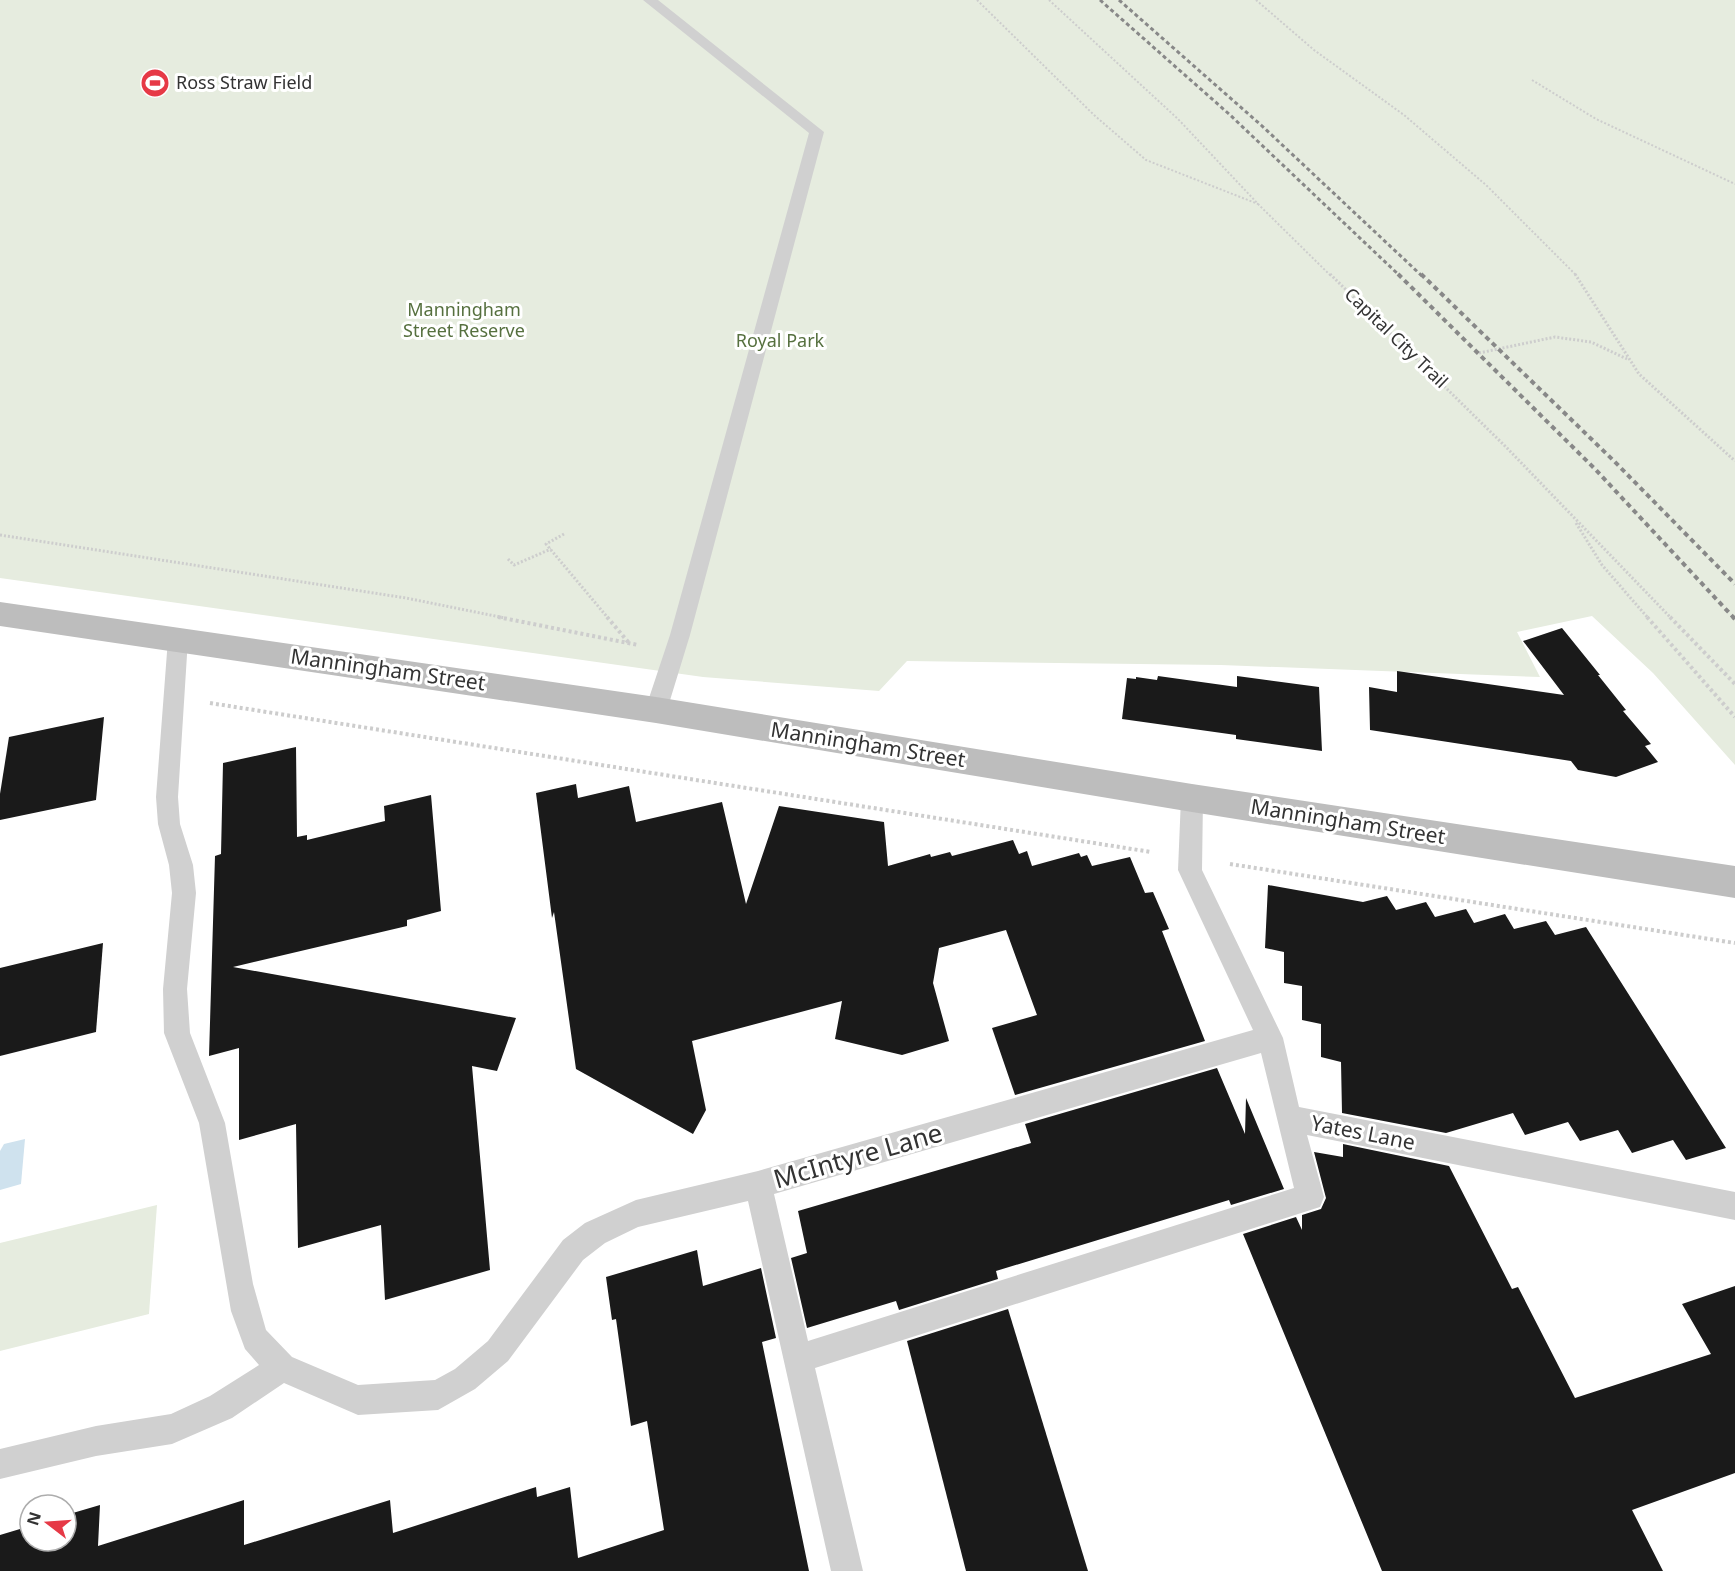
<svg xmlns="http://www.w3.org/2000/svg" width="1735" height="1571" font-family="'Noto Sans',sans-serif">
<style>
.green{fill:#e6ecdf}
.water{fill:#cfe2ee}
.building{fill:#1a1a1a}
.lines{fill:none;stroke-linecap:round;stroke-linejoin:round}
.path-far2{stroke:#cdcdcd;stroke-width:2;stroke-dasharray:2 2;stroke-linecap:butt}
.path-far1{stroke:#cdcdcd;stroke-width:3;stroke-dasharray:2 2;stroke-linecap:butt}
.path{stroke:#cdcdcd;stroke-width:4;stroke-dasharray:3 3;stroke-linecap:butt}
.lane{fill:#d0d0d0;fill-rule:evenodd}
.secondary{fill:#bdbdbd;fill-rule:evenodd}
.rail-far2{stroke:#888;stroke-width:3;stroke-dasharray:4 3;stroke-linecap:butt}
.rail-far1{stroke:#888;stroke-width:4;stroke-dasharray:5 4;stroke-linecap:butt}
.rail{stroke:#888;stroke-width:4.5;stroke-dasharray:6 4.5;stroke-linecap:butt}
.labels{text-anchor:middle;stroke-width:6;stroke-linejoin:round;paint-order:stroke}
.far-poi-label{font-size:18px;fill:#333;stroke:#fff;text-anchor:start}
.far-park-label{font-size:18px;fill:#56703f;stroke:#fff}
.far-street-label{font-size:18px;fill:#333;stroke:#fff}
.street-label{font-size:21px;fill:#333;stroke:#fff}
.near-street-label{font-size:26px;fill:#333;stroke:#fff}
</style>
<rect width="100%" height="100%" fill="#fff"/>
<!-- green -->
<g class="green">
<polygon points="0,0 1735,0 1735,765 1653,673 1592,616 1517,632 1540,677 1221,665 907,661 879,691 703,677 0,578"/>
<polygon points="157,1205 149,1314 0,1351 0,1243"/>
</g>
<!-- water -->
<polygon class="water" points="25,1139 21,1184 0,1190 0,1151 4,1144"/>
<!-- building -->
<g class="building">
<polygon points="1562,628 1600,675 1598,675 1626,710 1623,711 1651,744 1645,746 1658,762 1616,777 1578,770 1571,761 1370,730 1369,687 1397,692 1397,671 1564,695 1523,641"/>
<polygon points="1158,676 1237,687 1237,676 1319,687 1322,751 1236,739 1236,735 1122,719 1127,678 1136,679 1136,677 1157,680"/>
<polygon points="104,717 96,800 0,820 0,794 9,737"/>
<polygon points="296,747 297,837 307,835 307,840 385,821 384,806 431,795 441,911 407,920 407,926 233,967 516,1018 497,1071 472,1066 490,1270 385,1300 381,1225 298,1248 296,1124 239,1140 239,1048 209,1056 215,856 221,854 223,763"/>
<polygon points="576,784 578,798 629,786 636,822 722,802 746,904 779,806 884,822 888,866 930,854 931,857 950,852 952,856 1013,840 1019,854 1027,851 1032,866 1079,853 1081,857 1087,855 1092,866 1130,857 1145,893 1153,892 1169,929 1162,931 1205,1041 1015,1095 992,1028 1037,1015 1006,930 939,948 933,983 949,1041 902,1055 835,1039 842,1001 692,1041 706,1110 693,1134 576,1069 554,912 552,918 536,793"/>
<polygon points="1268,885 1363,902 1387,896 1396,910 1426,902 1435,917 1466,909 1474,923 1505,914 1514,929 1546,921 1555,935 1586,927 1726,1148 1686,1160 1673,1140 1632,1153 1618,1130 1580,1141 1568,1122 1525,1135 1513,1113 1446,1133 1342,1113 1341,1062 1321,1057 1321,1024 1302,1020 1302,986 1284,983 1284,952 1265,948"/>
<polygon points="103,943 96,1032 0,1056 0,968"/>
<polygon points="1217,1068 1245,1134 1246,1098 1284,1189 1231,1205 1229,1200 996,1271 998,1279 899,1310 896,1301 807,1328 791,1258 807,1253 798,1211 1031,1143 1025,1124"/>
<polygon points="1343,1144 1449,1166 1512,1289 1518,1287 1575,1398 1711,1354 1682,1304 1735,1286 1735,1473 1632,1510 1663,1571 1382,1571 1243,1234 1296,1217 1302,1230 1302,1215 1321,1209 1326,1198 1314,1152 1343,1157"/>
<polygon points="697,1250 703,1286 761,1268 776,1338 762,1342 809,1571 0,1571 0,1535 30,1526 30,1541 66,1541 66,1515 100,1505 98,1546 244,1500 244,1545 390,1500 393,1533 536,1487 537,1497 570,1487 578,1558 664,1530 647,1421 631,1426 616,1319 612,1320 606,1277"/>
<polygon points="1008,1309 1088,1571 966,1571 907,1341"/>
</g>
<g class="lines">
<!-- path-far2 -->
<g class="path-far2">
<polyline points="977,0 1094,115 1146,160 1258,204"/>
<polyline points="1049,0 1178,119 1260,206 1331,276"/>
<polyline points="1256,0 1314,50 1404,115 1486,185 1577,276"/>
<polyline points="1532,80 1596,119 1735,184"/>
</g>
<!-- path-far1 -->
<g class="path-far1">
<polyline points="1330,274 1506,447 1671,618"/>
<polyline points="1575,274 1639,374 1735,461"/>
<polyline points="1479,353 1555,337 1591,342 1627,359"/>
<polyline points="1576,523 1602,565 1648,618"/>
<polyline points="564,534 546,544 608,618"/>
<polyline points="0,535 406,598 505,618"/>
<polyline points="508,559 514,565 551,549"/>
</g>
<!-- path -->
<g class="path">
<polyline points="498,617 638,645"/>
<polyline points="607,617 629,643"/>
<polyline points="1647,617 1735,717"/>
<polyline points="1670,617 1735,684"/>
<polyline points="210,703 1151,852"/>
<polyline points="1230,864 1735,943"/>
</g>
<!-- lane -->
<g class="lane">
<polygon points="643,0 658,0 824,132 690,635 667,710 664,716 656,719 648,716 645,710 670,635 809,133"/>
<path d="M 178,631 L 185,633 L 188,639 L 178,797 L 180,824 L 193,865 L 196,893 L 187,989 L 190,1033 L 225,1123 L 253,1284 L 266,1330 L 292,1357 L 358,1385 L 435,1380 L 455,1369 L 488,1341 L 563,1240 L 585,1223 L 636,1200 L 758,1171 L 1253,1030 L 1178,870 L 1181,798 L 1184,791 L 1192,788 L 1200,791 L 1203,798 L 1202,870 L 1283,1038 L 1299,1107 L 1735,1192 L 1735,1220 L 1307,1135 L 1324,1197 L 1320,1207 L 815,1368 L 863,1571 L 831,1571 L 748,1201 L 638,1227 L 605,1243 L 583,1260 L 508,1361 L 475,1389 L 438,1410 L 358,1415 L 284,1383 L 232,1418 L 172,1444 L 96,1456 L 0,1479 L 0,1449 L 96,1426 L 171,1414 L 210,1396 L 259,1365 L 245,1349 L 231,1311 L 199,1123 L 164,1033 L 163,989 L 172,893 L 169,865 L 158,824 L 156,797 L 168,639 L 171,633 ZM 1261,1053 L 1294,1188 L 808,1341 L 774,1194 Z"/>
</g>
<!-- secondary -->
<polygon class="secondary" points="0,602 656,697 1192,784 1735,866 1735,898 1192,812 656,723 0,626"/>
<!-- rail-far2 -->
<g class="rail-far2">
<polyline points="1100,0 1229,114 1400,276"/>
<polyline points="1119,0 1261,125 1422,276"/>
</g>
<!-- rail-far1 -->
<g class="rail-far1">
<polyline points="1398,274 1596,470 1734,618"/>
<polyline points="1421,274 1614,461 1735,584"/>
</g>
<!-- rail -->
<polyline class="rail" points="1733,617 1735,619"/>
</g>
<!-- icons -->
<defs>
<g id="stadium-disc" transform="scale(1.5)"><circle r="9.5" fill="#e63946" stroke="#fff"/><path d="M0-5a6.5 5 0 1 0 0 10a6.5 5 0 1 0 0-10ZM-3.5-1.8h7v3.6h-7Z" fill="#fff"/></g>
</defs>
<g fill-rule="evenodd">
<use href="#stadium-disc" x="155" y="83"/>
</g>
<g class="labels">
<!-- far-poi labels -->
<g class="far-poi-label">
<text x="176" y="89">Ross Straw Field</text>
</g>
<!-- far-park labels -->
<g class="far-park-label">
<text x="464" y="316">Manningham<tspan x="464" dy="21">Street Reserve</tspan></text>
<text x="780" y="347">Royal Park</text>
</g>
<!-- far-street labels -->
<g class="far-street-label">
<text transform="translate(1396 338) rotate(44)" y="6">Capital City Trail</text>
</g>
<!-- street labels -->
<g class="street-label">
<text transform="translate(388 670) rotate(8)" y="7">Manningham Street</text>
<text transform="translate(868 745) rotate(9)" y="7">Manningham Street</text>
<text transform="translate(1348 822) rotate(9)" y="7">Manningham Street</text>
<text transform="translate(1363 1133) rotate(11)" y="7">Yates Lane</text>
</g>
<!-- near-street labels -->
<g class="near-street-label">
<text transform="translate(858 1156) rotate(-16)" y="9">McIntyre Lane</text>
</g>
</g>
<!-- north arrow -->
<g transform="translate(48 1523) rotate(287)"><circle r="28" fill="#ffffff" stroke="#adadad" stroke-width="1.5"/>
<path d="M0-4.5L10 22L0 15L-10 22Z" fill="#e63946"/>
<text y="-9" font-size="16" font-weight="bold" text-anchor="middle" fill="#333333">N</text>
</g>
</svg>
